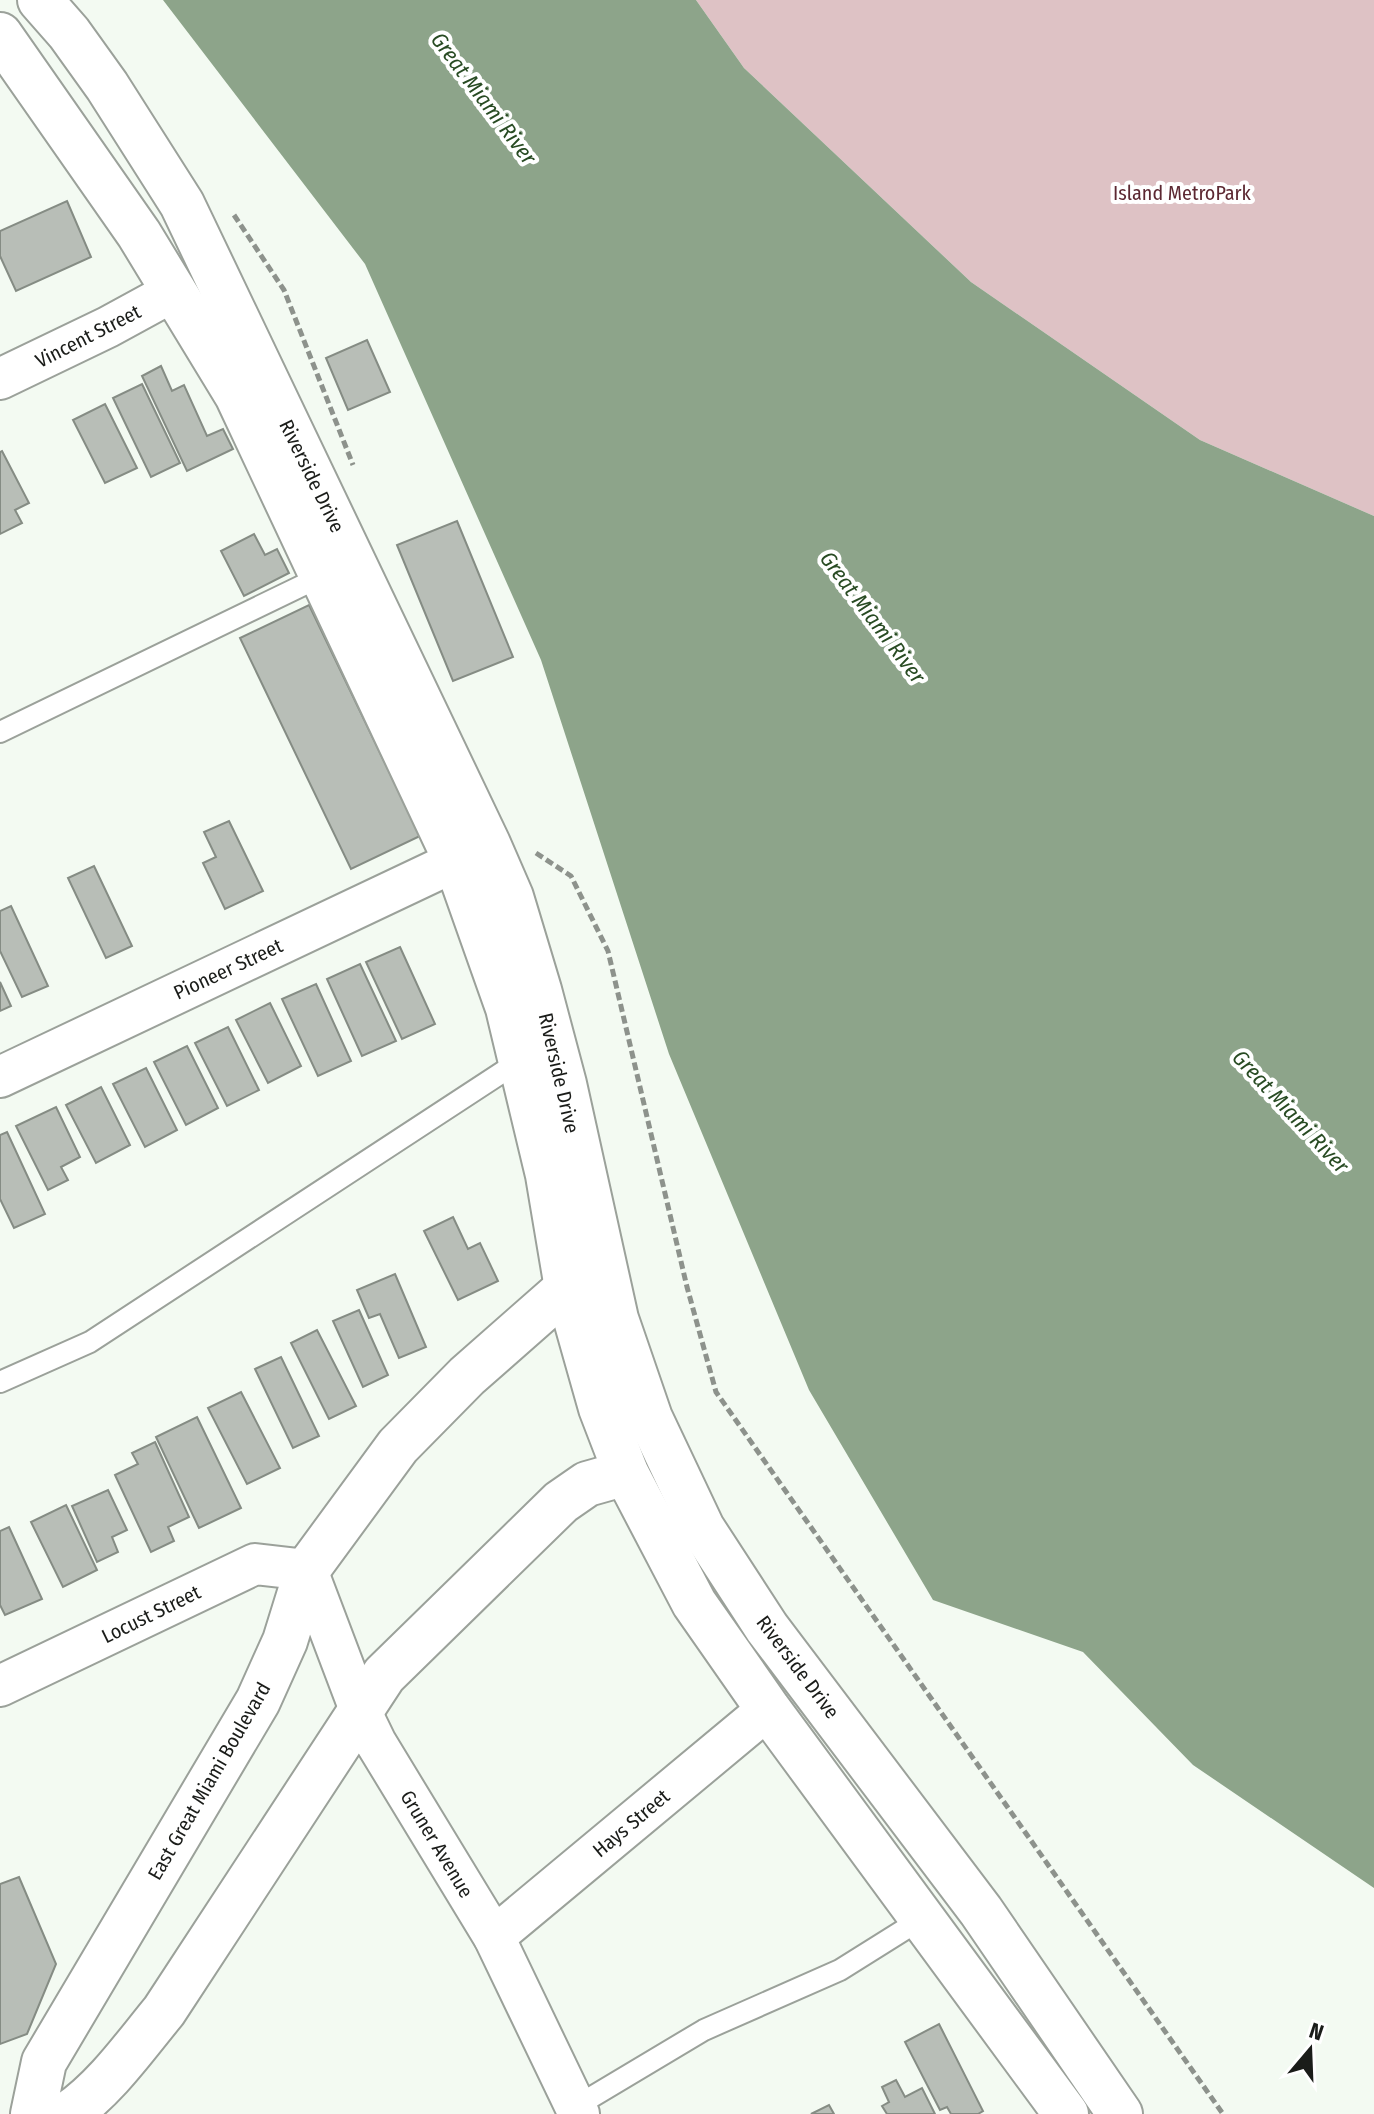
<svg xmlns="http://www.w3.org/2000/svg" width="1374" height="2114" font-family="'Fira Sans Condensed',sans-serif">
<style>
.green{fill:#dec2c5}
.water{fill:#8da48a}
.building{fill:#b8beb7;stroke:#858c84;stroke-width:2}
.lines{fill:none;stroke-linecap:round;stroke-linejoin:round}
.lane-casing{stroke:#9ba19a;stroke-width:24}
.street-casing{stroke:#9ba19a;stroke-width:44}
.secondary-casing{stroke:#9ba19a;stroke-width:48}
.path{stroke:#8d928c;stroke-width:5;stroke-dasharray:8 4;stroke-linecap:butt}
.lane{stroke:#fff;stroke-width:20}
.street{stroke:#fff;stroke-width:40}
.secondary{stroke:#fff;stroke-width:44}
.labels{text-anchor:middle;stroke-width:8;stroke-linejoin:round;paint-order:stroke}
.park-label{font-size:20px;fill:#5c2832;stroke:#fff}
.street-label{font-size:20px;fill:#1a1c19;stroke:#fff}
.water-label{font-size:22px;font-style:italic;fill:#284b23;stroke:#fff}
</style>
<rect width="100%" height="100%" fill="#f3faf2"/>
<!-- green -->
<polygon class="green" points="696,0 1374,0 1374,516 1200,440 971,282 744,68"/>
<!-- water -->
<polygon class="water" points="163,0 696,0 744,68 971,282 1200,440 1374,516 1374,1888 1193,1765 1083,1652 933,1600 809,1390 669,1054 541,660 365,264"/>
<!-- building -->
<g class="building">
<polygon points="67,201 91,257 16,291 0,256 0,231"/>
<polygon points="367,340 390,392 348,410 326,358"/>
<polygon points="161,366 172,391 184,385 207,436 223,429 233,449 187,471 142,376"/>
<polygon points="142,384 180,463 151,477 113,398"/>
<polygon points="105,404 137,468 105,483 73,420"/>
<polygon points="2,451 29,503 15,510 22,523 0,534 0,452"/>
<polygon points="457,521 513,657 453,681 397,545"/>
<polygon points="254,534 265,555 277,549 289,573 244,596 221,551"/>
<polygon points="309,605 420,836 351,869 240,638"/>
<polygon points="229,821 263,891 225,909 203,863 216,857 204,832"/>
<polygon points="94,866 132,946 106,958 68,878"/>
<polygon points="11,906 48,986 22,997 0,951 0,911"/>
<polygon points="400,947 435,1024 402,1039 366,962"/>
<polygon points="360,964 396,1041 362,1056 327,979"/>
<polygon points="0,982 11,1006 0,1011"/>
<polygon points="316,984 351,1061 318,1076 282,999"/>
<polygon points="270,1003 301,1066 268,1083 236,1020"/>
<polygon points="228,1027 259,1090 227,1106 195,1043"/>
<polygon points="187,1046 218,1108 186,1125 154,1062"/>
<polygon points="146,1068 177,1130 145,1147 113,1084"/>
<polygon points="101,1087 130,1145 96,1163 66,1105"/>
<polygon points="56,1107 80,1157 61,1167 68,1180 48,1190 16,1126"/>
<polygon points="7,1132 45,1214 14,1228 0,1199 0,1135"/>
<polygon points="453,1217 468,1249 480,1243 498,1281 458,1300 424,1231"/>
<polygon points="395,1274 426,1347 399,1358 380,1314 369,1318 357,1290"/>
<polygon points="359,1310 388,1375 363,1387 333,1321"/>
<polygon points="317,1330 356,1406 329,1419 291,1343"/>
<polygon points="281,1357 319,1436 293,1448 255,1369"/>
<polygon points="241,1392 280,1468 247,1484 208,1408"/>
<polygon points="197,1417 241,1508 199,1528 156,1437"/>
<polygon points="155,1442 189,1517 168,1527 174,1541 151,1552 115,1475 138,1464 132,1453"/>
<polygon points="108,1490 127,1530 112,1537 118,1552 97,1562 72,1506"/>
<polygon points="66,1505 97,1570 63,1587 31,1522"/>
<polygon points="9,1527 42,1599 5,1615 0,1605 0,1531"/>
<polygon points="19,1877 56,1964 27,2034 0,2044 0,1884"/>
<polygon points="939,2024 983,2111 978,2114 951,2114 947,2107 940,2110 905,2042"/>
<polygon points="896,2080 905,2097 922,2088 935,2114 887,2114 882,2106 889,2102 882,2087"/>
<polygon points="829,2105 834,2114 811,2114"/>
</g>
<g class="lines">
<!-- lane casing -->
<g class="lane-casing">
<g id="lane">
<polyline points="0,732 320,577"/>
<polyline points="0,1382 90,1342 521,1060"/>
<polyline points="575,2107 704,2030 840,1970 923,1918"/>
</g>
</g>
<!-- street casing -->
<g class="street-casing">
<g id="street">
<polyline points="0,379 108,327 174,291"/>
<polyline points="0,1077 456,861"/>
<polyline points="0,1686 255,1564 307,1570 360,1710 376,1743 494,1937 579,2114"/>
<polyline points="494,1937 768,1709"/>
</g>
</g>
<!-- secondary casing -->
<g class="secondary-casing">
<g id="secondary">
<polyline points="40,0 69,33 107,86 182,204 488,844 511,897 539,990 564,1084 616,1319 650,1418 702,1528 767,1628 981,1911 1120,2114"/>
<polyline points="0,35 139,234 237,395 456,861 508,1008 548,1175 567,1288 601,1408 626,1473 694,1603 768,1709 1066,2114"/>
<polyline points="33,2114 44,2062 258,1701 285,1641 307,1570 398,1446 467,1376 567,1288"/>
<path d="M 68,2114 C 106,2088 135,2046 164,2011 L 384,1675 L 561,1502 L 587,1484 L 626,1473"/>
</g>
</g>
<!-- path -->
<g class="path">
<polyline points="234,215 284,290 353,465"/>
<polyline points="536,853 571,876 608,951 687,1287 716,1392 1223,2114"/>
</g>
<!-- lane -->
<use href="#lane" class="lane"/>
<!-- street -->
<use href="#street" class="street"/>
<!-- secondary -->
<use href="#secondary" class="secondary"/>
</g>
<g class="labels">
<!-- park labels -->
<g class="park-label">
<text x="1182" y="200">Island MetroPark</text>
</g>
<!-- street labels -->
<g class="street-label">
<text transform="translate(88 336) rotate(-27)" y="7">Vincent Street</text>
<text transform="translate(312 476) rotate(64)" y="7">Riverside Drive</text>
<text transform="translate(228 969) rotate(-25)" y="7">Pioneer Street</text>
<text transform="translate(559 1073) rotate(77)" y="7">Riverside Drive</text>
<text transform="translate(151 1614) rotate(-26)" y="7">Locust Street</text>
<text transform="translate(798 1667) rotate(53)" y="7">Riverside Drive</text>
<text transform="translate(209 1781) rotate(-60)" y="7">East Great Miami Boulevard</text>
<text transform="translate(631 1823) rotate(-40)" y="7">Hays Street</text>
<text transform="translate(437 1844) rotate(59)" y="7">Gruner Avenue</text>
</g>
<!-- water labels -->
<g class="water-label">
<text transform="translate(484 98) rotate(53)" y="8">Great Miami River</text>
<text transform="translate(873 617) rotate(53)" y="8">Great Miami River</text>
<text transform="translate(1291 1111) rotate(47)" y="8">Great Miami River</text>
</g>
</g>
<!-- north arrow -->
<g transform="translate(1310 2050) rotate(19)" stroke="#ffffff" stroke-width="6" paint-order="stroke">
<path d="M0-6L14 30L0 20L-14 30Z" fill="#1a1c19"/>
<text y="-12" font-size="22" font-weight="bold" text-anchor="middle" fill="#1a1c19">N</text>
</g>
</svg>
